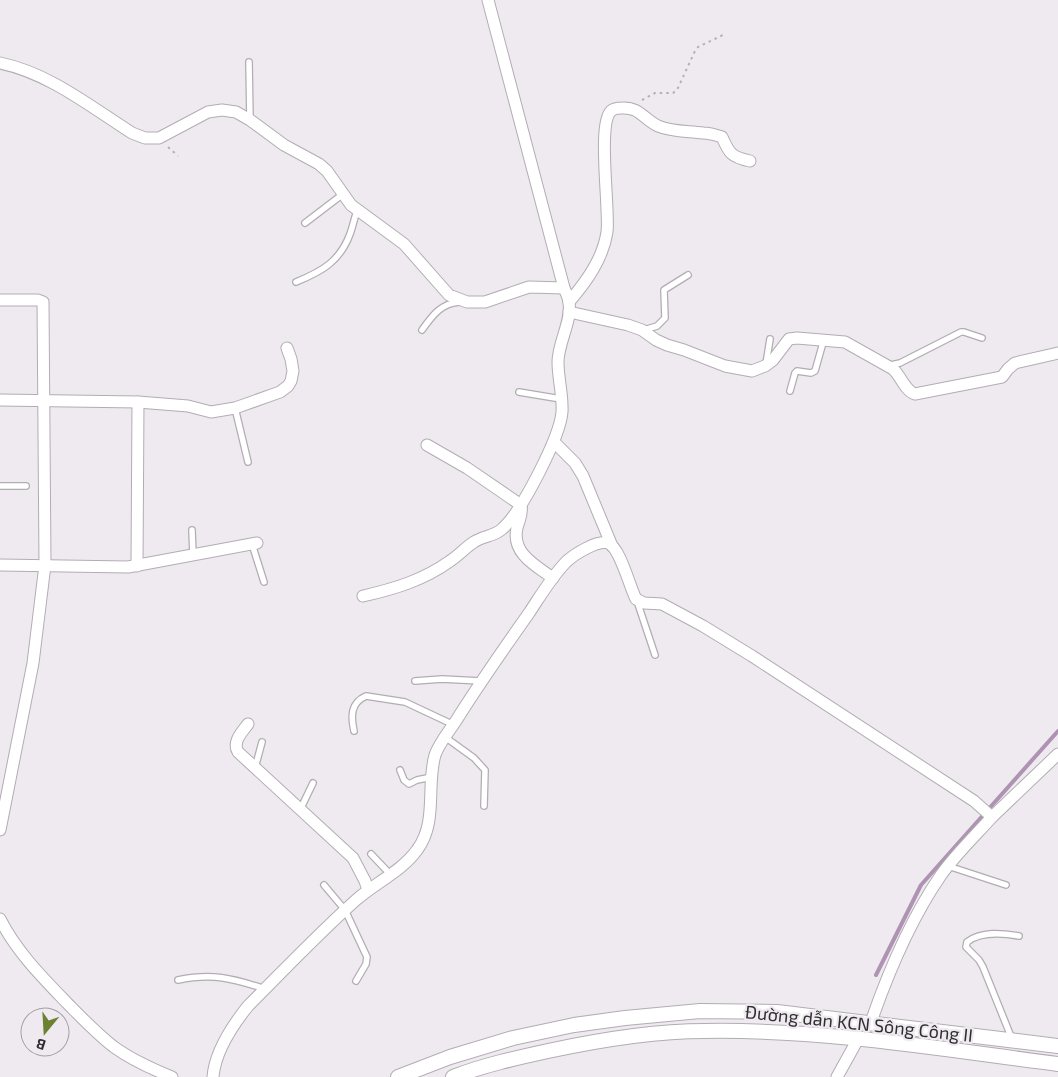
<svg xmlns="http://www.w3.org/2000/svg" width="1058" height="1077" font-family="'Exo 2',sans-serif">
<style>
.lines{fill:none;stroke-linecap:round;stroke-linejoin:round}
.stream{stroke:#af93b3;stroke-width:4}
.service-casing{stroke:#b2adb3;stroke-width:8}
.minor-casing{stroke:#b2adb3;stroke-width:13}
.tertiary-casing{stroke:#b2adb3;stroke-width:16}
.path{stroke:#b5b1b6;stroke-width:2;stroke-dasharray:2.5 4;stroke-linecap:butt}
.service{stroke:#fff;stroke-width:5.5}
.minor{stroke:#fff;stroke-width:11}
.tertiary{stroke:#fff;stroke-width:14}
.labels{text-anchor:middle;stroke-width:4.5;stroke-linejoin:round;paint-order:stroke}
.street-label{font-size:18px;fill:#302e31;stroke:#efeaf0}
</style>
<rect width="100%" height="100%" fill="#efeaf0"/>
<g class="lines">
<!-- stream -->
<polyline class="stream" points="876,975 921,885 1058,731"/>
<!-- service casing -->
<g class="service-casing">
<g id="service">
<polyline points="249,62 250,120"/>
<polyline points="305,223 343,194"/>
<path d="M 296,282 C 323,271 340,261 350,234 C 353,226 354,219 357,211"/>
<path d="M 422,330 C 432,316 441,303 460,302"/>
<polyline points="644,330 657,326 665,318 664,290 688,275"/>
<polyline points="766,364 770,339"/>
<polyline points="891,365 900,363 961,332 964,332 982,338"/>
<polyline points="790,391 795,373 797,371 811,373 815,371 824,339"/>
<polyline points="519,392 561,399"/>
<polyline points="235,408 248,462"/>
<polyline points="0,486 26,486"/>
<polyline points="192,530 193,555"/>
<polyline points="252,544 264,582"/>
<polyline points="637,601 655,655"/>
<polyline points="415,681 442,679 481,681"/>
<path d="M 354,731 C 351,717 350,703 366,696 L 405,702 L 454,725"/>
<polyline points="445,737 474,758 485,770 484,806"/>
<polyline points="255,768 262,742"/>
<polyline points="400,770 404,780 409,784 417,780 432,777"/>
<polyline points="300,810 313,783"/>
<polyline points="371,854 390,874"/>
<polyline points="948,866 1006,885"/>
<polyline points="324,885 345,910 367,957 366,964 356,981"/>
<path d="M 178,980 C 212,973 232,978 265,989"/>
<path d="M 1012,1039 L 983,967 L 979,960 L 966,947 L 967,942 C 981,931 1002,933 1019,936"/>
</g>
</g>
<!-- minor casing -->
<g class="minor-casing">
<g id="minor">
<path d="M 0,63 C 49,73 91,107 132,133 L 145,138 L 159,138 L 208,112 L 222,110 L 236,112 L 250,120 L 284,145 L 319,164 L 327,171 L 351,205 L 404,244 L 449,295 L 467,302 L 485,302 L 529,287 L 564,288"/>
<polyline points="0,300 38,300 43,302 45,565 33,663 0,830"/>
<path d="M 569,302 C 586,282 603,259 607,232 C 610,211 597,124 611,111 C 613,109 618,108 622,108 C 640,107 643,119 658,126 C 672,132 688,131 703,133 C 709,133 716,135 722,137 C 729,153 731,157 750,161"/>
<path d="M 569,312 L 628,325 L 642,330 L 656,340 L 667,345 L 684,350 L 725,366 L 752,371 L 765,366 L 773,360 L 789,339 L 797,338 L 845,342 L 893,369 C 901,376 905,391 915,394 L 1002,377 L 1008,369 L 1015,363 L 1058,353"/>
<polyline points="0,400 138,402 188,406 211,412 235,408 280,392 288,386 291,381 293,371 291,359 287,348"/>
<polyline points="554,442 575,463 583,476 612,546"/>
<path d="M 427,445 L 467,468 L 521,505 C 523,514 519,520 517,528 C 511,553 536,566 553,578"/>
<polyline points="0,565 128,567 257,543"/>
<polyline points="137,566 138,402"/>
<path d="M 363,596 C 394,589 424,580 450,561 C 459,555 466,547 474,542 C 483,536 495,536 502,529 C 521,513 560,437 562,412 C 563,395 558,379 558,362 C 558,343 572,321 569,303 C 569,298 566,293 564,288 L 488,0"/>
<path d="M 248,724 C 242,732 232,742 238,752 L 353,858 L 365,881 L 368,890"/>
<polyline points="992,817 1058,754"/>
<path d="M 0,919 C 16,951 42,977 67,1003 C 82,1018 97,1034 114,1047 C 132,1060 152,1069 172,1077"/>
<path d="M 213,1077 C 215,1051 232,1026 248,1006 C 284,970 318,934 356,900 C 375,883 402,871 417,850 C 438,822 426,786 435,755 C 440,741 452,728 459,716 C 481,681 505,647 529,613 C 541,595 552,576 567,561 C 575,554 597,540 608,543 C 620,547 630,588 636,599 L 644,603 L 662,604 L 703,626 L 752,656 L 974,801 L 992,817 C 975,836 956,854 941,875 C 910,920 889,970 871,1022"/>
<polyline points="837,1077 858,1039"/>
</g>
</g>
<!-- tertiary casing -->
<g class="tertiary-casing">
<g id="tertiary">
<polyline points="398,1077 450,1057 513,1038 574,1025 625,1018 700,1011 777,1012 1058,1046"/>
<path d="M 453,1077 C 484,1065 516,1058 548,1051 C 599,1040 652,1031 705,1031 C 823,1029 941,1049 1058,1064"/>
</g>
</g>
<!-- path -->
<g class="path">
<polyline points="642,100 655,93 673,93 677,90 695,51 698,47 725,34"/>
<polyline points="168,147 178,156"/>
</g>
<!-- service -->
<use href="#service" class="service"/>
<!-- minor -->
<use href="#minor" class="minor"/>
<!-- tertiary -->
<use href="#tertiary" class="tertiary"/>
</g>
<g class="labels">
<!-- street labels -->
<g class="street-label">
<text transform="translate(859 1024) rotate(6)" y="6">Đường dẫn KCN Sông Công II</text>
</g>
</g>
<!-- north arrow -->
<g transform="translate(45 1032) rotate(198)"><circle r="24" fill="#efeaf0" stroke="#a39fa4"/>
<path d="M0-4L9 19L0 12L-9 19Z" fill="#6c8132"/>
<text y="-8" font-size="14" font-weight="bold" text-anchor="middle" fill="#302e31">B</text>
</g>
</svg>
